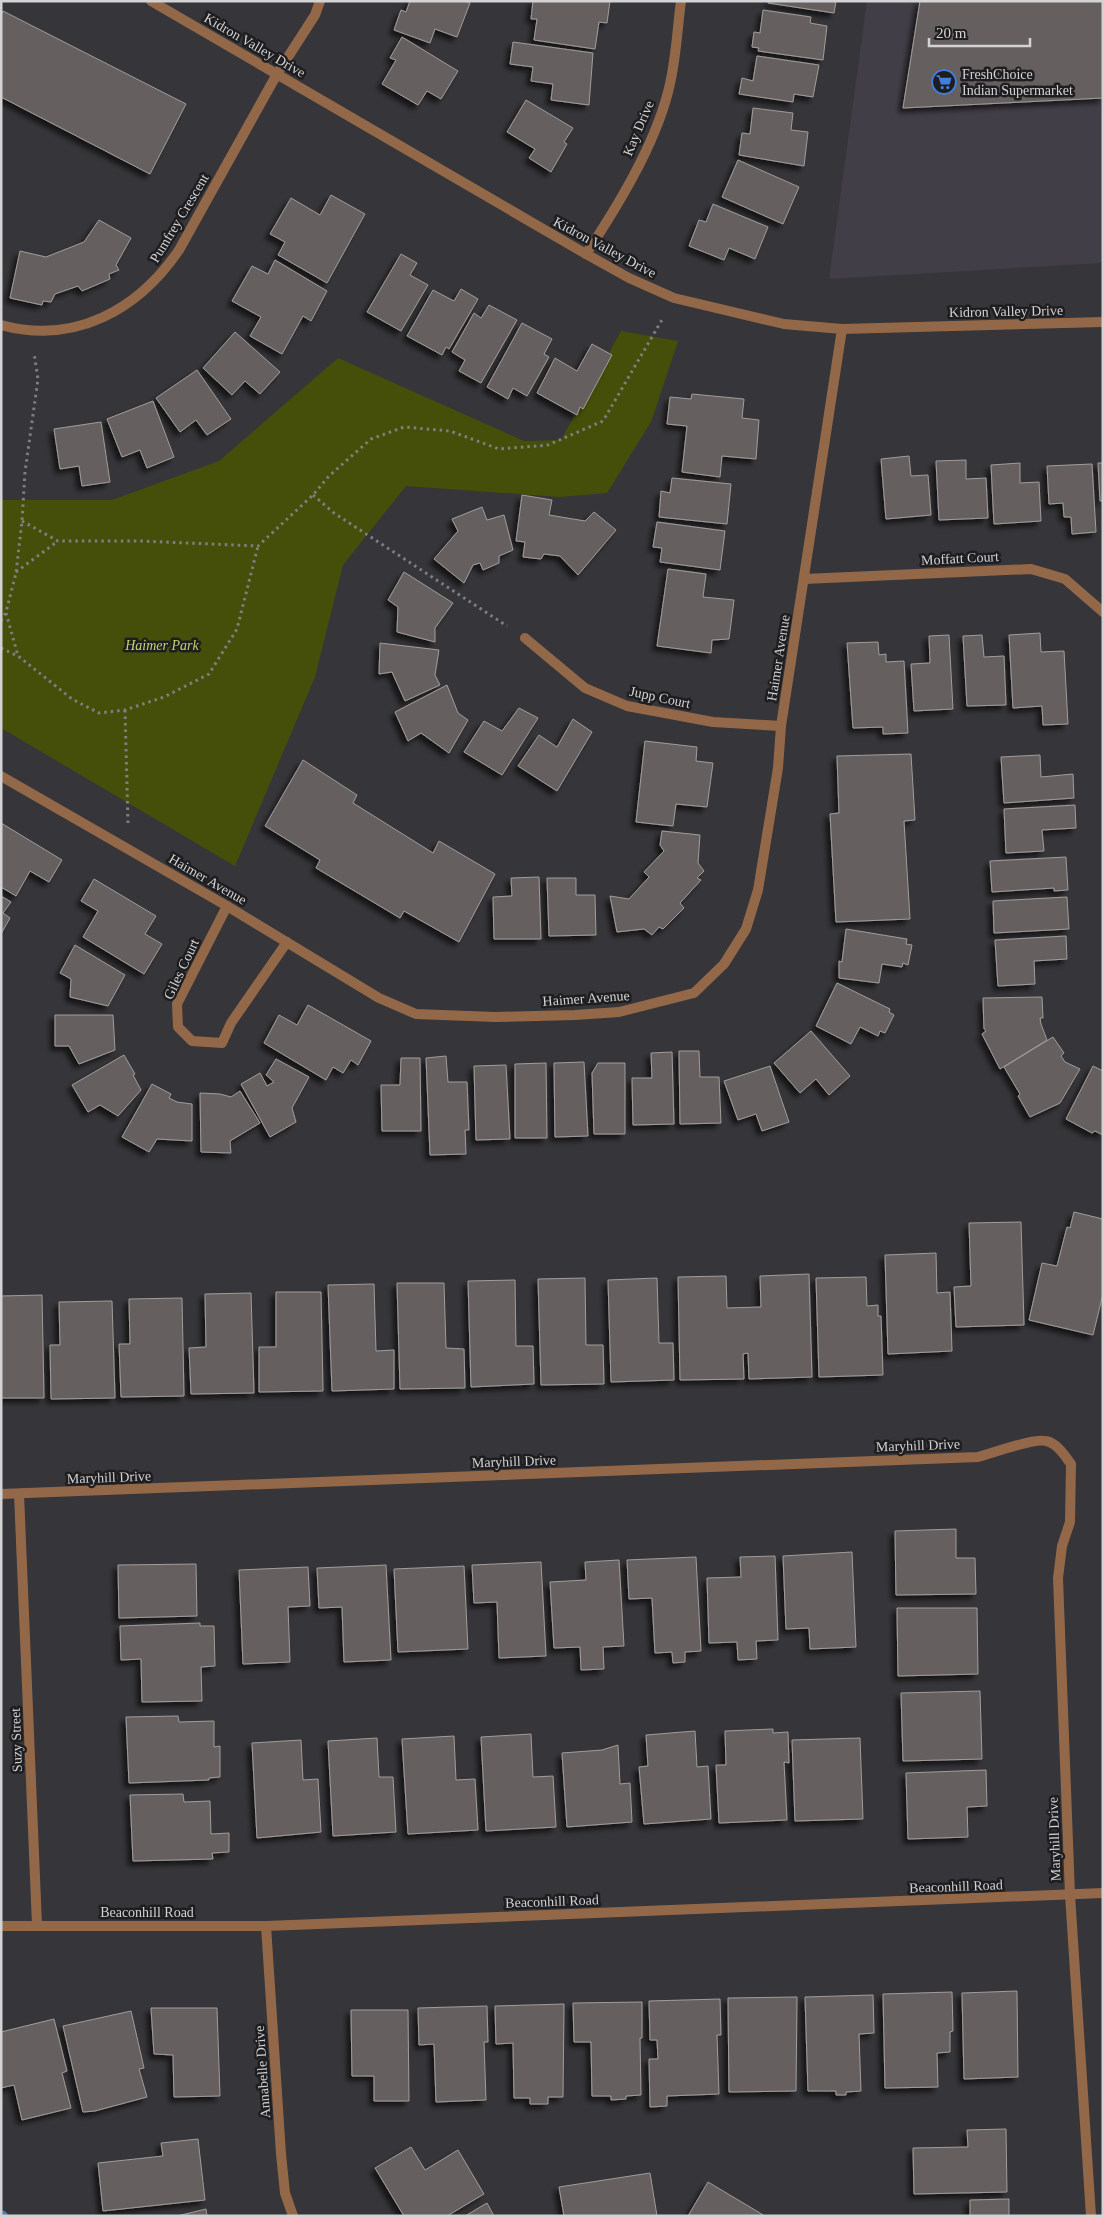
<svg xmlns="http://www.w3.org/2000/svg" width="1104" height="2217" font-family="Georgia,serif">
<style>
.built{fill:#423e47}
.green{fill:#464f09}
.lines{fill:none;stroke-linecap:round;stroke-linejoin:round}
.stream{stroke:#4a7db1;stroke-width:10}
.building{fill:#65615f;stroke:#a19c9a;filter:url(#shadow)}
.path{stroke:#7f7e81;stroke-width:3;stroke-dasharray:2.5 4;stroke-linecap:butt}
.street{stroke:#936849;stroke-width:10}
.labels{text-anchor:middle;stroke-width:5;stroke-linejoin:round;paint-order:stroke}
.street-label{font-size:14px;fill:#d3d2d4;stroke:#1e1d1f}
.poi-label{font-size:14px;fill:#d3d2d4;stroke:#1e1d1f;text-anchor:start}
.park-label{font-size:14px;font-style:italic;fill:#c3d46f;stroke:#1e1d1f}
</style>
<defs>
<filter id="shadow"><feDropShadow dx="-4.5" dy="4.5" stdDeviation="2.5" flood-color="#0009"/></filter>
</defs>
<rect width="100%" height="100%" fill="#363539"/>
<!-- built -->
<polygon class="built" points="867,1 1103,1 1103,263 829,279"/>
<!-- green -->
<polygon class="green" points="621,331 678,341 651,422 607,493 560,497 406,486 343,565 315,677 235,866 1,728 1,500 112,500 219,461 338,358 524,441 561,440"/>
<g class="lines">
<!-- stream -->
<polyline class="stream" points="1,2215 3,2216"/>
</g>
<!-- building -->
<g class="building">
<polygon points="410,1 464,1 470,3 457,37 435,29 430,43 394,30 401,10 406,12"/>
<polygon points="533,1 610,1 607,23 599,22 595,49 534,40 537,19 531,19"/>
<polygon points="768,1 836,1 834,13 768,3"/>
<polygon points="920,1 1103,1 1103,98 903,108"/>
<polygon points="763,10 811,17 810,23 827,26 823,60 758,51 759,48 752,47 754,32 760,33"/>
<polygon points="3,11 186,104 150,174 1,97 1,15"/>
<polygon points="402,37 458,71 441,99 427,91 418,105 382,84 396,60 390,58"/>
<polygon points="513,42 593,53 589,105 551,100 553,84 531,81 533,67 510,64"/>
<polygon points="757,56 819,65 813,97 794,94 793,102 739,94 742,78 753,81"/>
<polygon points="526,100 573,128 564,142 567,144 551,172 529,158 535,149 507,132"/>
<polygon points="753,108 793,113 791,130 808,132 804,166 739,155 742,133 750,134"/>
<polygon points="738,160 799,187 783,224 722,197"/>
<polygon points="331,195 365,214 327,283 278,255 285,242 270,234 291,198 320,215"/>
<polygon points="713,204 768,227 755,259 729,248 724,260 689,246 699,220 706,222"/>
<polygon points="99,220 131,238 116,265 119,270 109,274 110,279 82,291 78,286 55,294 51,302 43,301 42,305 10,298 20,251 46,257 84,242"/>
<polygon points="401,254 417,263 410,275 428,285 401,331 367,312"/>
<polygon points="275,260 327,291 311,321 303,316 282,354 250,336 261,317 232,301 252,266 268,274"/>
<polygon points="461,289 478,299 449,349 446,347 442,355 407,336 433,290 454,301"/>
<polygon points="489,305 517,320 481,383 459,371 465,360 452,352 474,313 481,318"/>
<polygon points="522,323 552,339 544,354 549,357 527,396 513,388 508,399 487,387"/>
<polygon points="235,332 280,372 260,394 245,381 232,395 203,368"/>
<polygon points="592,344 612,355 583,409 580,407 577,415 537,393 555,358 577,371"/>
<polygon points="197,370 231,419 207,435 196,420 180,432 156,398"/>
<polygon points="692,394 744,399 742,418 759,420 756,459 722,456 720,477 682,472 687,426 667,424 670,397 691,399"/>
<polygon points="153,401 174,457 147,468 140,450 122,457 107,419"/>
<polygon points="101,422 110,482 82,486 79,466 60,469 54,429"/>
<polygon points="909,456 911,476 928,475 931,515 886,519 881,459"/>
<polygon points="966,460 966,479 986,478 988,518 939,520 936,461"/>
<polygon points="1020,463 1020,483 1039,482 1041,521 994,524 991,465"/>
<polygon points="1098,463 1103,463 1103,501 1100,501"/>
<polygon points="1092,464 1096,532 1072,534 1071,517 1064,517 1063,503 1049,504 1047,466"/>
<polygon points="672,478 731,484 727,524 659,517 661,491 670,493"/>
<polygon points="522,495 552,500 549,515 585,521 594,512 616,530 578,575 560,556 544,554 541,559 523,557 525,542 516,541"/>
<polygon points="482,507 487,520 504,515 513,550 499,556 499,563 483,570 480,563 473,565 464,583 434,559 458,531 452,519"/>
<polygon points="657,522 725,531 720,570 660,562 662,548 653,547"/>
<polygon points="668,569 706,574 703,597 734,600 729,639 712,640 711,653 657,646"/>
<polygon points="404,572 453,603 435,628 435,642 397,632 398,607 388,600"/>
<polygon points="1040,633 1041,652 1064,651 1068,724 1043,725 1042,706 1013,708 1009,635"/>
<polygon points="949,635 953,709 914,711 911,664 930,663 929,636"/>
<polygon points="982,635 984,657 1004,656 1006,705 967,706 963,636"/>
<polygon points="878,642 879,655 886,654 886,662 904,661 908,733 883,734 883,727 853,728 847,643"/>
<polygon points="380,643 439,650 435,675 440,685 405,701 392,672 379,674"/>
<polygon points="447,685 458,713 468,720 449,753 421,733 408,741 395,712"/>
<polygon points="519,708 538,718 502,775 464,752 484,721 502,731"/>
<polygon points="573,719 592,732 557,791 518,766 539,735 557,747"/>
<polygon points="645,741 697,747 696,761 713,763 707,807 676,804 673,826 636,822"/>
<polygon points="911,754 915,820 904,821 910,919 836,922 830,814 839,813 837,756"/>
<polygon points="1040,755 1041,777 1073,774 1074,798 1004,803 1001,757"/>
<polygon points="303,760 357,795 353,803 433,853 439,841 495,874 459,942 404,911 400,918 316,868 320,860 265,826"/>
<polygon points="1075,805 1076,828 1042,830 1044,851 1006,853 1004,809"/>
<polygon points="1,823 62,860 49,882 30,871 16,896 1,887"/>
<polygon points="662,831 700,835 698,863 704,871 697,878 701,880 680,903 684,908 663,929 659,927 652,935 644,929 617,932 610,896 629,899 649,877 644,872 664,851 660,845"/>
<polygon points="1066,857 1068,890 1054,891 1054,888 992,892 990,861"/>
<polygon points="539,877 541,939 494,939 493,897 512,896 511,878"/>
<polygon points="547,878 576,878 576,895 595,895 596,935 549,936"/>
<polygon points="94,879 156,916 145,934 162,944 144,974 83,937 98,911 81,901"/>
<polygon points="1,896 11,902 3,913 10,918 1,934"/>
<polygon points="1067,897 1069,929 994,933 993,901"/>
<polygon points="846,929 907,939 906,944 912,945 908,965 903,963 902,967 882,964 879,983 839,978 839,961 842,962"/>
<polygon points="1066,936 1067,959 1034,961 1035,984 998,986 995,940"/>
<polygon points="75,945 125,975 108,1006 70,997 71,979 60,973"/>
<polygon points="837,983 890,1009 889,1012 894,1015 885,1033 880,1031 878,1036 860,1027 851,1044 816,1026"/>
<polygon points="1042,997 1043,1018 1040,1018 1041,1024 1047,1040 1000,1069 982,1034 986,1031 984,1029 983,998"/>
<polygon points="308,1005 371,1041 358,1065 351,1060 343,1073 333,1067 326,1080 264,1043 279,1015 297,1025"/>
<polygon points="55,1015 113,1015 115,1050 79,1064 69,1046 55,1046"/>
<polygon points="811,1031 850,1076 829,1095 816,1079 800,1093 774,1063"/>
<polygon points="1053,1037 1064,1053 1061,1056 1065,1062 1080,1069 1060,1103 1030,1117 1018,1096 1020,1094 1004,1067"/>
<polygon points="679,1051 699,1051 700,1077 719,1077 721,1123 680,1124"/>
<polygon points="672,1052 674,1124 633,1125 632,1078 652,1078 651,1053"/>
<polygon points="124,1055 135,1074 133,1075 141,1090 118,1116 100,1105 88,1112 72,1085"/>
<polygon points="446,1056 448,1082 467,1082 469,1130 465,1130 466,1154 430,1155 426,1058"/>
<polygon points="401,1058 420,1058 421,1131 382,1131 381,1085 400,1085"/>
<polygon points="276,1059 309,1077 292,1108 296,1122 270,1137 241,1084 260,1073 267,1086 274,1082 266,1075"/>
<polygon points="584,1062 588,1136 555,1137 554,1063"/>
<polygon points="546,1063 547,1138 515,1138 515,1064"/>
<polygon points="598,1063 625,1063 625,1134 594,1134 592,1073"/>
<polygon points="506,1065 510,1139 476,1140 474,1066"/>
<polygon points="770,1066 789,1122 762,1131 756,1114 738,1120 724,1081"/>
<polygon points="1093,1066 1103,1071 1103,1135 1095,1131 1092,1133 1066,1119"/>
<polygon points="152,1084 171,1094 169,1098 177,1102 192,1104 192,1141 157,1139 149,1152 122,1137"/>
<polygon points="240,1091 260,1123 230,1141 231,1153 201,1152 200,1093 220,1094 231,1097"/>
<polygon points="1074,1212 1103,1219 1103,1294 1093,1335 1029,1320 1042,1263 1057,1266 1067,1227 1070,1228"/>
<polygon points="1021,1222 1024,1325 956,1327 954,1287 971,1286 969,1223"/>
<polygon points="936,1253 937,1293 950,1292 952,1351 888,1354 885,1255"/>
<polygon points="809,1274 812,1377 749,1379 748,1353 743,1354 744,1379 680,1380 678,1277 726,1276 727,1308 761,1307 760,1276"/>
<polygon points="866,1277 867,1306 878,1305 878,1316 881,1316 883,1375 819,1377 816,1278"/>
<polygon points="585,1278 586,1345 603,1345 604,1384 541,1385 538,1279"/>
<polygon points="657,1278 659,1343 673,1343 674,1380 611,1382 608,1280"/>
<polygon points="515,1280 516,1346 533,1346 534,1384 471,1387 468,1281"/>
<polygon points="397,1283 444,1283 446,1348 464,1349 465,1388 400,1389"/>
<polygon points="374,1284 376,1351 394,1350 394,1389 332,1391 328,1285"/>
<polygon points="276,1292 321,1292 323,1391 259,1392 259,1347 276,1347"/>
<polygon points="251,1293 254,1393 191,1394 189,1348 206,1347 205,1294"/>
<polygon points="42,1295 44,1398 1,1398 1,1296"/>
<polygon points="182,1298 184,1396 121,1397 119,1344 130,1344 129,1299"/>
<polygon points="112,1301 115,1398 51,1399 50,1345 60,1345 59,1302"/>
<polygon points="956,1529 956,1558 975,1558 976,1594 896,1595 895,1531"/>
<polygon points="852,1552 856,1647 810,1649 809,1628 786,1629 783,1556"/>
<polygon points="775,1556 778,1640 756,1641 757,1659 738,1660 737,1642 709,1643 707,1578 741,1577 740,1557"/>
<polygon points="696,1557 701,1651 685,1652 685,1662 673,1663 672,1652 655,1653 652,1598 629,1599 627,1560"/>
<polygon points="619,1560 624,1646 603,1647 604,1669 581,1670 580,1647 554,1648 550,1582 586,1580 585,1562"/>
<polygon points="541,1562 546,1656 499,1658 497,1602 474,1603 472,1565"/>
<polygon points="196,1564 197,1616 119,1618 118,1565"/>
<polygon points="386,1565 391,1660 344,1662 342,1607 319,1608 317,1568"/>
<polygon points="464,1566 468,1649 398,1652 394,1569"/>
<polygon points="308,1567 310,1606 288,1607 290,1662 243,1664 239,1570"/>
<polygon points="897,1608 977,1608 978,1674 898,1676"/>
<polygon points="200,1623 200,1626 214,1626 215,1666 201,1667 202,1701 142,1702 141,1659 121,1660 120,1626"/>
<polygon points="980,1691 982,1759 903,1761 901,1693"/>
<polygon points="178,1716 179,1722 214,1721 214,1747 220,1746 220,1777 209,1778 209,1780 129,1783 126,1717"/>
<polygon points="773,1729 773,1733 788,1732 789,1763 784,1762 787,1820 719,1823 716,1765 726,1765 725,1731"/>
<polygon points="695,1731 697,1767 708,1766 711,1819 644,1824 639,1767 648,1766 646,1735"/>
<polygon points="531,1734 533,1777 553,1776 556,1827 486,1831 481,1737"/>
<polygon points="454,1736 456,1780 475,1779 478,1830 408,1834 402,1739"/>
<polygon points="377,1738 379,1777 393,1777 396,1832 333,1836 328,1741"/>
<polygon points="860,1738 863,1819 795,1821 792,1740"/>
<polygon points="301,1740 303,1780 318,1779 321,1832 257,1838 252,1743"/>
<polygon points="618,1745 620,1784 630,1783 632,1822 567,1827 562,1753 602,1750"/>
<polygon points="986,1770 987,1806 967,1807 968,1837 908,1839 906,1773"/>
<polygon points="183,1794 184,1802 210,1801 211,1834 229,1833 229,1852 212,1853 213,1859 133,1861 130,1795"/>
<polygon points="1017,1991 1018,2077 964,2079 962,1993"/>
<polygon points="952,1992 953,2031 950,2032 950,2052 937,2053 938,2087 885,2088 883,1994"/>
<polygon points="873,1995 874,2033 859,2034 861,2091 846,2092 846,2095 836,2095 836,2091 808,2091 805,1997"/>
<polygon points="797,1997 796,2091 729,2092 728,1998"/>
<polygon points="720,1999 721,2035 717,2035 719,2094 667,2096 667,2106 650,2107 649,2059 658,2059 657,2040 650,2040 649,2001"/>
<polygon points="642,2002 642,2038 640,2038 641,2095 626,2096 626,2099 611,2100 611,2096 592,2096 591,2042 574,2042 573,2003"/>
<polygon points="564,2004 563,2097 548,2097 548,2104 530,2104 530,2098 514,2098 513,2043 496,2044 495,2006"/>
<polygon points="487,2006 488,2042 484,2042 486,2100 436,2102 434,2044 419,2045 418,2008"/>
<polygon points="151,2008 217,2008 220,2096 174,2097 173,2055 154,2054"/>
<polygon points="351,2010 408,2010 409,2101 374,2101 374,2076 352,2076"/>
<polygon points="131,2011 144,2068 139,2069 147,2097 95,2111 83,2112 63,2026"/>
<polygon points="54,2019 67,2071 62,2073 71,2108 22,2120 14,2085 1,2088 1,2032"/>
<polygon points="1006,2129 1007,2192 914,2194 913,2148 968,2147 967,2130"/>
<polygon points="198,2139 205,2200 103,2211 98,2163 163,2156 161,2143"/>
<polygon points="411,2147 425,2170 458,2150 484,2194 447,2216 404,2216 375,2168"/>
<polygon points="650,2173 657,2216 564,2216 559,2187"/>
<polygon points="708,2182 765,2216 688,2216"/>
<polygon points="1009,2199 1009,2216 966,2216 970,2216 970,2200"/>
<polygon points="487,2203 494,2216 465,2216"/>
<polygon points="206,2209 207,2216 177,2216"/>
</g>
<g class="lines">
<!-- path -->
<g class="path">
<polyline points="313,495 334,513 507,626"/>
<polyline points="22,521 58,541 140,541 258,546 313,495 329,476 371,439 404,427 450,431 499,449 548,445 603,421 663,318"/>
<polyline points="16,572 58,541"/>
<polyline points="6,613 18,656"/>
<polyline points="1,621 6,612 16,573 22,521 25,472 38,379 34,353"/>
<polyline points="1,648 18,656 72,699 99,713 125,710 164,697 209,674 237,629 258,546"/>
<polyline points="125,710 128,824"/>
</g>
<!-- street -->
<g class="street">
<polyline points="151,1 586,254 629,278 674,298 784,324 842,329 1103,322"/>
<path d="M 586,254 C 617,207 654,147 668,92 C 676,63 677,31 681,1"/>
<path d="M 1,325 C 75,345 138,310 179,250 L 277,74 L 315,15 L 320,1"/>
<polyline points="804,579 1031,569 1065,579 1103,612"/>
<polyline points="525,638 585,688 627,706 713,722 781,726"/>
<polyline points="1,776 227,906 379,998 416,1014 495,1017 575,1015 619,1012 694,993 724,964 746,929 758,890 778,768 781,726 842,329"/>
<polyline points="227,906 177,1004 178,1027 192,1041 222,1043 231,1023 287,942"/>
<path d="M 1,1494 L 978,1457 C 993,1453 1033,1438 1046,1441 C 1057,1443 1065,1456 1071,1464 L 1070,1522 L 1062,1546 L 1058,1578 L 1070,1895 L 1091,2216"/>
<polyline points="19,1494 37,1925"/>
<polyline points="1,1926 266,1926 1103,1893"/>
<polyline points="266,1926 281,2154 285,2193 293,2216"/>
</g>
</g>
<!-- icons -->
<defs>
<g id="supermarket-ring" transform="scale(1.25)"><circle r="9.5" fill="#1e1d1f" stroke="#3f7fe0" stroke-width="1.5"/><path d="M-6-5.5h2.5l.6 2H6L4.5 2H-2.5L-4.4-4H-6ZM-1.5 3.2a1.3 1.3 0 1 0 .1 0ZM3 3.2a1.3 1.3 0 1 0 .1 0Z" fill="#3f7fe0"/></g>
</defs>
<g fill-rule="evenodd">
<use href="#supermarket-ring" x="944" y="82"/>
</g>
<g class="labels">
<!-- street labels -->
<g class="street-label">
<text transform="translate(255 45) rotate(30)" y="5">Kidron Valley Drive</text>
<text transform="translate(638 128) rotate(-67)" y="5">Kay Drive</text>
<text transform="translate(179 218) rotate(-59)" y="5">Pumfrey Crescent</text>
<text transform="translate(605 247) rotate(28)" y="5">Kidron Valley Drive</text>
<text transform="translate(1006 311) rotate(-1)" y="5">Kidron Valley Drive</text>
<text transform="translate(960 558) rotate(-3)" y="5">Moffatt Court</text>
<text transform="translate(778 658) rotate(-81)" y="5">Haimer Avenue</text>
<text transform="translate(660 697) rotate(12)" y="5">Jupp Court</text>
<text transform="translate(208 879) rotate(30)" y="5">Haimer Avenue</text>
<text transform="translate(181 969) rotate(-65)" y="5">Giles Court</text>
<text transform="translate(586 998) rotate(-4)" y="5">Haimer Avenue</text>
<text transform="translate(918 1445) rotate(-2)" y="5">Maryhill Drive</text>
<text transform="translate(514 1461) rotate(-2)" y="5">Maryhill Drive</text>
<text transform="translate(109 1477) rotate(-2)" y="5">Maryhill Drive</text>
<text transform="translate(16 1740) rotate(-92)" y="5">Suzy Street</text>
<text transform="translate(1054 1839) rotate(-92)" y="5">Maryhill Drive</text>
<text transform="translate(956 1886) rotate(-2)" y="5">Beaconhill Road</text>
<text transform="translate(552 1901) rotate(-2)" y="5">Beaconhill Road</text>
<text x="147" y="1917">Beaconhill Road</text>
<text transform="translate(262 2072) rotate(-94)" y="5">Annabelle Drive</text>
</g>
<!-- poi labels -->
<g class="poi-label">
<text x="962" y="79">FreshChoice<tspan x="962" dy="16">Indian Supermarket</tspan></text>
</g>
<!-- park labels -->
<g class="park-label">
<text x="162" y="650">Haimer Park</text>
</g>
</g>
<!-- border -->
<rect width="1104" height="2217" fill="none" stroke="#d3d2d4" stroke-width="5"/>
<!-- scale -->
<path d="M929 38v8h101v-8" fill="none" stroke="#d3d2d4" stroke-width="2.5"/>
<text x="936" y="38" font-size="15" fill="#d3d2d4" stroke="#1e1d1f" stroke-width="4" paint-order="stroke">20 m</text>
</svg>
